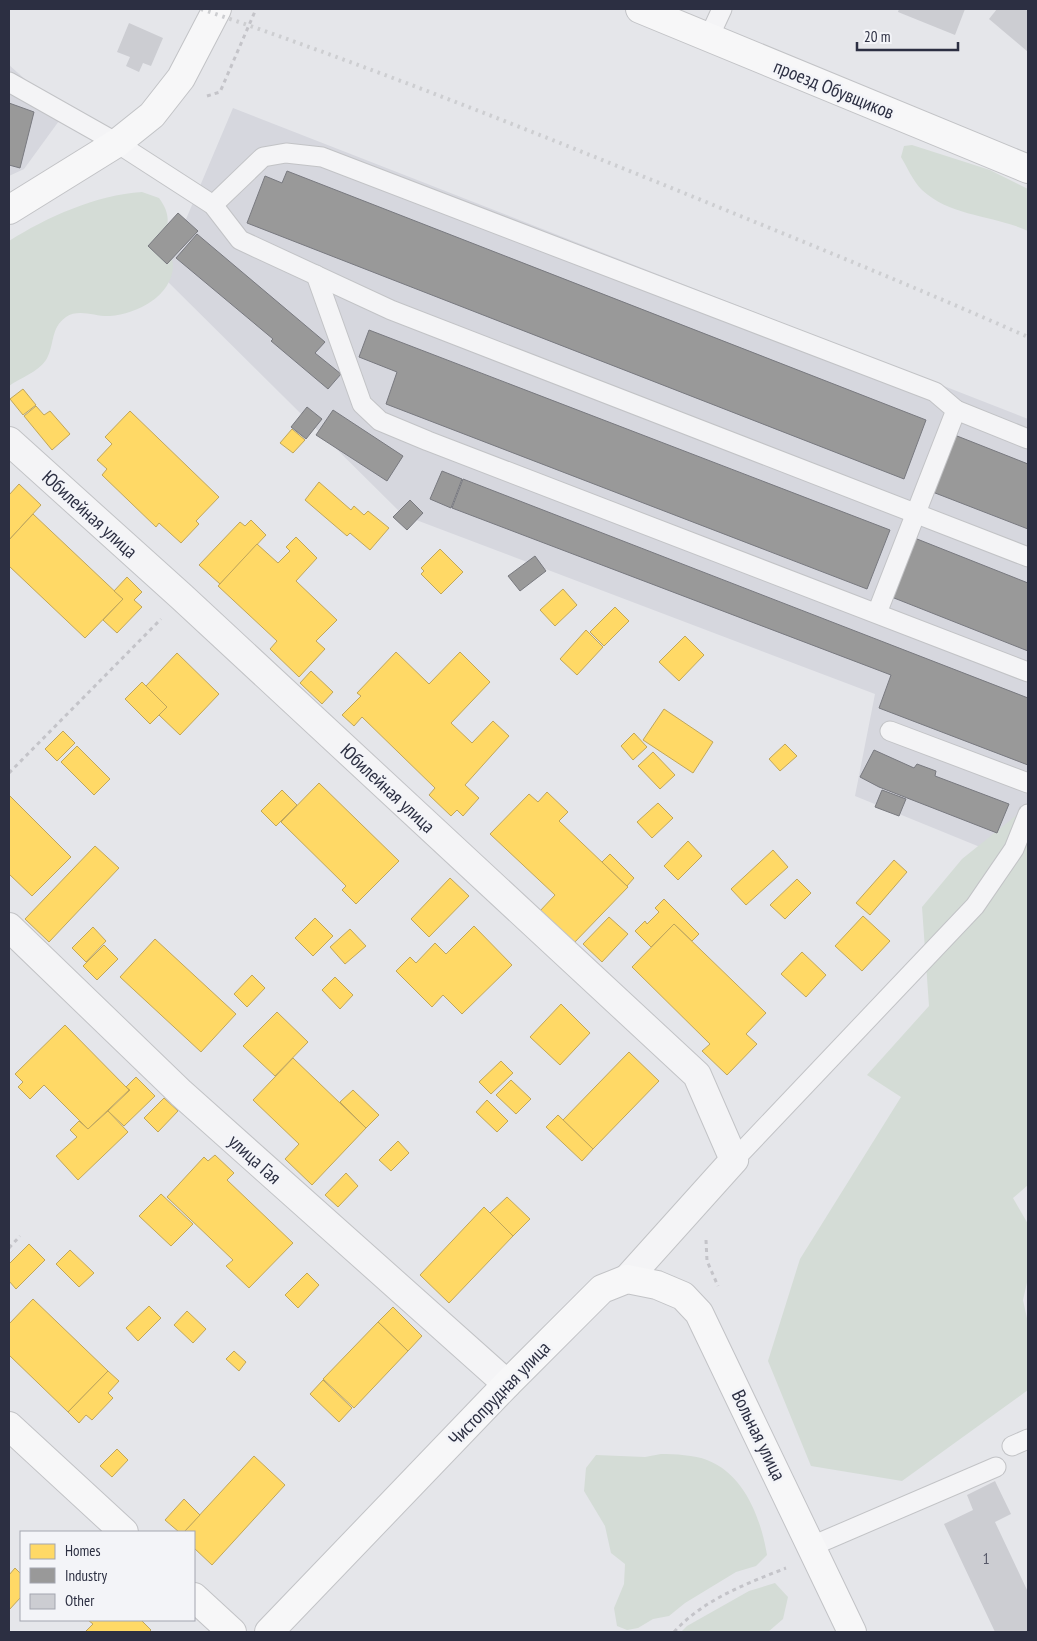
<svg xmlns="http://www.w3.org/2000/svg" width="1037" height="1641" font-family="'PT Sans Narrow',sans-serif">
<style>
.built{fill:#d6d7de}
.green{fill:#d4dcd6}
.homes{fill:#ffd966;stroke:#c0a65b}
.industry{fill:#999;stroke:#78797f}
.building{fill:#cccdd2}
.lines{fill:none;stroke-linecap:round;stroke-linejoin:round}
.lane-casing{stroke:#c2c3c6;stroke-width:21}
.street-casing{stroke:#c2c3c6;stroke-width:30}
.secondary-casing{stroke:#c2c3c6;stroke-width:30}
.path{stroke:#c4c4c9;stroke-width:3;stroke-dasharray:4 4;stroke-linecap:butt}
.lane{stroke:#f4f4f6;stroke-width:19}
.street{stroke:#f4f4f6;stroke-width:28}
.secondary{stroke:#f7f7f8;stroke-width:28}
.rail{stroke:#cdced1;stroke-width:4;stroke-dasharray:2.5 5;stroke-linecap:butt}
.labels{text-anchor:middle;stroke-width:5;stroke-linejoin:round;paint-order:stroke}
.number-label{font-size:16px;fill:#565868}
.street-label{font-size:19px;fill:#2c2f42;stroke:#f3f4f8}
</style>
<rect width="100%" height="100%" fill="#e5e6ea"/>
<!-- built -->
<g class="built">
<polygon points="9,65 64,114 24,169 9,176"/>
<polygon points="233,108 1028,419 1028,842 1019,863 855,796 875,694 403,515 162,276"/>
</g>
<!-- green -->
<g class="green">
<path d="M 912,145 L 990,170 L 1028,189 L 1028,231 C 994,215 951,217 922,190 C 913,181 907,167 901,157 L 904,146 Z"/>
<path d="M 142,192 L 159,198 C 175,220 163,225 168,248 C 169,254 173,259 173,266 C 172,296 137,314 110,316 C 96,317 79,308 66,317 C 50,328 55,345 46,360 C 38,372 20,378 9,386 L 9,241 C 47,217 96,195 142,192 Z"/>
<polygon points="1028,806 1028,1185 1013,1198 1028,1224 1028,1278 1023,1300 1028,1323 1028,1390 902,1481 811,1466 768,1361 800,1259 901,1097 867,1075 929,1006 922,907 962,859"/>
<path d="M 661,1454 C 674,1454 695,1455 707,1460 C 744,1474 761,1518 767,1555 L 756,1566 L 736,1572 L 685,1603 L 669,1616 L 653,1619 L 638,1628 L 627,1630 L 617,1626 L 614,1608 L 624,1584 L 625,1564 L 611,1553 L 605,1526 L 584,1491 L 586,1468 L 596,1455 L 645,1457 Z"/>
<polygon points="775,1583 788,1597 783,1619 768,1632 681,1632 687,1626 749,1591"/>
</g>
<!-- homes -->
<g class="homes">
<polygon points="23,389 36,405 23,415 10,399"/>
<polygon points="36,406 44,415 50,411 70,434 52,450 24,416"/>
<polygon points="130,411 219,497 196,521 199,524 181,543 159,523 156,527 102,475 107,469 97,460 112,444 105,437"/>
<polygon points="292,429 305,440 293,453 280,443"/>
<polygon points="319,482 351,510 354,506 364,515 368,511 389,528 370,550 350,533 347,536 305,500"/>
<polygon points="19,484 41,505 9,540 9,495"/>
<polygon points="33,514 123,599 85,638 9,566 9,540"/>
<polygon points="251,520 266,535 220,584 199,565 240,522 245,526"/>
<polygon points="296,537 317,558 296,581 337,620 316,641 325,649 299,677 270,649 277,641 218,586 257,544 278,563 290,551 286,547"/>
<polygon points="440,549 463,572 441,594 421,574 424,571 421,568"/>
<polygon points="127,577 142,592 134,600 142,607 117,633 103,620 123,599 114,591"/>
<polygon points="563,589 577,605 555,626 540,610"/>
<polygon points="615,607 629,621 604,646 590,632"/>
<polygon points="586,630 603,647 577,675 560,659"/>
<polygon points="685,636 704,655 679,681 659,662"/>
<polygon points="396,652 429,684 460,652 490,682 451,723 472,743 493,721 509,736 465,785 479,798 463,816 457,810 451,816 429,795 435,788 362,717 354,726 342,715 361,696 357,693"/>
<polygon points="177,653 219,694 180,735 159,715 167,707 146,686"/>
<polygon points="311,671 333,692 322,704 300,683"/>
<polygon points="142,682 167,707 150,724 125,699"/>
<polygon points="664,709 713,742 693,773 643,740"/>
<polygon points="63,731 75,743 57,761 45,749"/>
<polygon points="634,733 647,747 633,760 621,746"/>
<polygon points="785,744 797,756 780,771 769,759"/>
<polygon points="77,746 110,779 94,795 61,762"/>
<polygon points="653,752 675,775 660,789 638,766"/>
<polygon points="319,783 399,861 356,904 342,890 346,886 281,822"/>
<polygon points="282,790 297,805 276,826 261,811"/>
<polygon points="547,792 568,812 559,821 628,887 573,944 539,912 555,895 490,834 529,794 538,802"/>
<polygon points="9,795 71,857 32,896 9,874"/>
<polygon points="658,803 673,818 652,838 637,822"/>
<polygon points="688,841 702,856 678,880 664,866"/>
<polygon points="95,846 119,868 49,942 25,919"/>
<polygon points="773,850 788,867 746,905 731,889"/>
<polygon points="610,854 634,878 627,886 602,862"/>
<polygon points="894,860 907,872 870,915 856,903"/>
<polygon points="450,878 469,896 429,937 411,919"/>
<polygon points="797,879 811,893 785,919 770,905"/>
<polygon points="664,899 699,934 692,941 674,924 651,947 635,931 645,921 647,924 659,912 655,908"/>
<polygon points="863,916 890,941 862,971 835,946"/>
<polygon points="609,917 628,934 602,962 583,944"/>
<polygon points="315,918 333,936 313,956 295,938"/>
<polygon points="674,924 766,1013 746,1034 757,1044 727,1075 702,1051 710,1044 632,967"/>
<polygon points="474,926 512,965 462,1014 443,995 432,1007 396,971 410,957 416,963 435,943 446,954"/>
<polygon points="93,927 106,941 86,962 72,948"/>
<polygon points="350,929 366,946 345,964 330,947"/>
<polygon points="155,939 236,1014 201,1052 120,977"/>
<polygon points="104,945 118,959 97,980 83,966"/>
<polygon points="802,952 826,975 806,997 781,974"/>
<polygon points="252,975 265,988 247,1007 234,994"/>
<polygon points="335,977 353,995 340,1009 322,990"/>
<polygon points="561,1004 590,1033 560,1065 530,1037"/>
<polygon points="277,1012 308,1042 275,1076 243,1046"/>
<polygon points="65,1025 129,1090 88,1129 44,1085 30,1099 18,1087 23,1082 15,1074"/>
<polygon points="629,1052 659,1081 593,1149 563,1120"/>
<polygon points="293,1058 366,1128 312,1185 285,1159 299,1144 253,1100"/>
<polygon points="501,1061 513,1073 491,1094 479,1082"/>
<polygon points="136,1077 155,1096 124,1126 108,1111 130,1090 126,1087"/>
<polygon points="511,1080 531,1099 516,1114 496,1095"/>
<polygon points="353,1090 379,1115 366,1128 340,1102"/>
<polygon points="164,1098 178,1111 158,1132 144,1118"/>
<polygon points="487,1100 508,1121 497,1132 476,1112"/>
<polygon points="108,1111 128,1132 78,1180 56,1156 77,1137 70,1130 79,1121 88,1129"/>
<polygon points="558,1115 593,1149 582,1161 546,1127"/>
<polygon points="398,1141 409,1153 391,1171 379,1160"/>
<polygon points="215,1155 234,1173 227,1180 293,1243 249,1288 226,1266 233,1260 167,1197 204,1157 208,1161"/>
<polygon points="346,1173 358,1186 338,1207 325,1195"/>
<polygon points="161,1194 193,1224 171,1246 139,1216"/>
<polygon points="507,1197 530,1219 513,1236 490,1213"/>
<polygon points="484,1207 513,1236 449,1303 420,1275"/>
<polygon points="29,1244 45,1260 16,1289 9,1281 9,1264"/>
<polygon points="70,1250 94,1273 79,1287 56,1264"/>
<polygon points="307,1273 319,1285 298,1308 285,1295"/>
<polygon points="33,1299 108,1371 68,1412 9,1355 9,1324"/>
<polygon points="149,1306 161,1318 138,1341 126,1328"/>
<polygon points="393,1307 422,1336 408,1351 378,1322"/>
<polygon points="187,1311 206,1329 193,1343 174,1325"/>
<polygon points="378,1322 408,1351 354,1408 323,1379"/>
<polygon points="234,1351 246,1362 239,1371 226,1359"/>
<polygon points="108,1371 119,1381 108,1393 113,1398 92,1420 86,1415 79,1423 68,1412"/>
<polygon points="323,1380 352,1408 339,1422 310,1394"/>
<polygon points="117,1449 128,1460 112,1477 100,1466"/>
<polygon points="254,1456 285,1485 212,1565 194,1548 194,1532 184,1532"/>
<polygon points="184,1499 200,1515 184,1532 179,1532 165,1520"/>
<polygon points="15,1568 21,1574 21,1597 9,1610 9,1575"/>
<polygon points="88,1620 141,1620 151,1630 149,1632 85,1632 93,1624"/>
</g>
<!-- industry -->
<g class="industry">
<polygon points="9,103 34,112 20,168 9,165"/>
<polygon points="287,171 926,420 904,479 247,223 265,176 282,183"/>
<polygon points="178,213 198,231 167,264 148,246"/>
<polygon points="197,234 325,342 315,353 341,374 328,389 271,341 273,339 176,258"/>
<polygon points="369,330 890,530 867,589 386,404 397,372 359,357"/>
<polygon points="307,407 322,419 306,439 291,427"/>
<polygon points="333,410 403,456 387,481 316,435"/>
<polygon points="952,434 1028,464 1028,529 930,491"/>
<polygon points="442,471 462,479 451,508 430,499"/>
<polygon points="463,479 1028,698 1028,765 879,708 891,675 452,508"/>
<polygon points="410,500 423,513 407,530 393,517"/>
<polygon points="912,537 1028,583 1028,651 889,596"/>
<polygon points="535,556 546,571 520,591 508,576"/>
<polygon points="874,750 914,768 917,764 936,771 935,776 1009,804 997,833 879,787 860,777"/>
<polygon points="882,790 906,799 899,816 875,807"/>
</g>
<!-- building -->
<g class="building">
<polygon points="899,9 965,9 955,35 898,12"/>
<polygon points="997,9 1028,9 1028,52 989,19"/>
<polygon points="129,23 163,38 151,66 143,63 139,72 126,66 130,57 117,52"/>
<polygon points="995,1481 1011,1514 995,1522 1028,1592 1028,1632 995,1632 944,1524 973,1510 967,1495"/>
</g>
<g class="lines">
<!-- lane casing -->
<g class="lane-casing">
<g id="lane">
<polyline points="709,37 722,9"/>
<polyline points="9,82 117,143 213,205 240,240 391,310 1028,557"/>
<polyline points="213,205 263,157 286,153 322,157 935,392 956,410 877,613"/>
<polyline points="316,275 362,404 380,421 428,441 1028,672"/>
<polyline points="956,410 1028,439"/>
<polyline points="890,731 1028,783"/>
<polyline points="734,1160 975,906 1014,849 1028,814"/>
<polyline points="1012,1446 1028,1439"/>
<polyline points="812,1546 996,1467"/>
</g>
</g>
<!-- street casing -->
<g class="street-casing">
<g id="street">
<polyline points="9,441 182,597 697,1075 734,1160 627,1279"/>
<polyline points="9,927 181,1093 507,1384"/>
</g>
</g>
<!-- secondary casing -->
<g class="secondary-casing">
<g id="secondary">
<polyline points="640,9 1028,169"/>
<polyline points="9,210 117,143 152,115 181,78 217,9"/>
<polyline points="9,1426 124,1532"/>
<polyline points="194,1597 232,1632"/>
<polyline points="269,1632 507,1384 602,1289 627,1279 657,1285 683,1296 699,1313 852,1632"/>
</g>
</g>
<!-- path -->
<g class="path">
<polyline points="207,96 220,92 256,9"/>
<polyline points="9,773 161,619"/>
<polyline points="706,1240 707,1261 718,1286"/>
<polyline points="9,1248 20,1236"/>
<path d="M 674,1632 C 704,1599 746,1584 786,1568"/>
</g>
<!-- lane -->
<use href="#lane" class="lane"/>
<!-- street -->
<use href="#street" class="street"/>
<!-- secondary -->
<use href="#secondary" class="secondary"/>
<!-- rail -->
<path class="rail" d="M 201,9 C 372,67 539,134 706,202 C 814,246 922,290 1028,337"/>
</g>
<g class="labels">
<!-- number labels -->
<g class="number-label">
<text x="986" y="1564">1</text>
</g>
<!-- street labels -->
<g class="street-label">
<text transform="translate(834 89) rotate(22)" y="7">проезд Обувщиков</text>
<text transform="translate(90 514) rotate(42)" y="7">Юбилейная улица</text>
<text transform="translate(388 788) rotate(43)" y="7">Юбилейная улица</text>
<text transform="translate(255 1159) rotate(42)" y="7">улица Гая</text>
<text transform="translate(499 1393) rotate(-46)" y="7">Чистопрудная улица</text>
<text transform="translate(759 1435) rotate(64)" y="7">Вольная улица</text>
</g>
</g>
<!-- border -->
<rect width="1037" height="1641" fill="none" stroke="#2c2f42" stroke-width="20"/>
<!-- legend -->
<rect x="20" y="1531" width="175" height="90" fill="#f3f4f8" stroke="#a3a5af"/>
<rect x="30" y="1544" width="25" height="15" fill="#ffd966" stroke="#a3a5af"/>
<text x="65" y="1556" font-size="15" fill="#2c2f42">Homes</text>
<rect x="30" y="1568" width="25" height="15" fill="#999999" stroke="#a3a5af"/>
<text x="65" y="1581" font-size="15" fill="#2c2f42">Industry</text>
<rect x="30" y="1594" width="25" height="15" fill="#cccdd2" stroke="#a3a5af"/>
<text x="65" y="1606" font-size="15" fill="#2c2f42">Other</text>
<!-- scale -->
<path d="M857 42v8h101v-8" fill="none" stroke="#2c2f42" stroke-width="2.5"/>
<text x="864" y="42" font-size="15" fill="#2c2f42" stroke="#f3f4f8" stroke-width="4" paint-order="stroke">20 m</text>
</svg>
